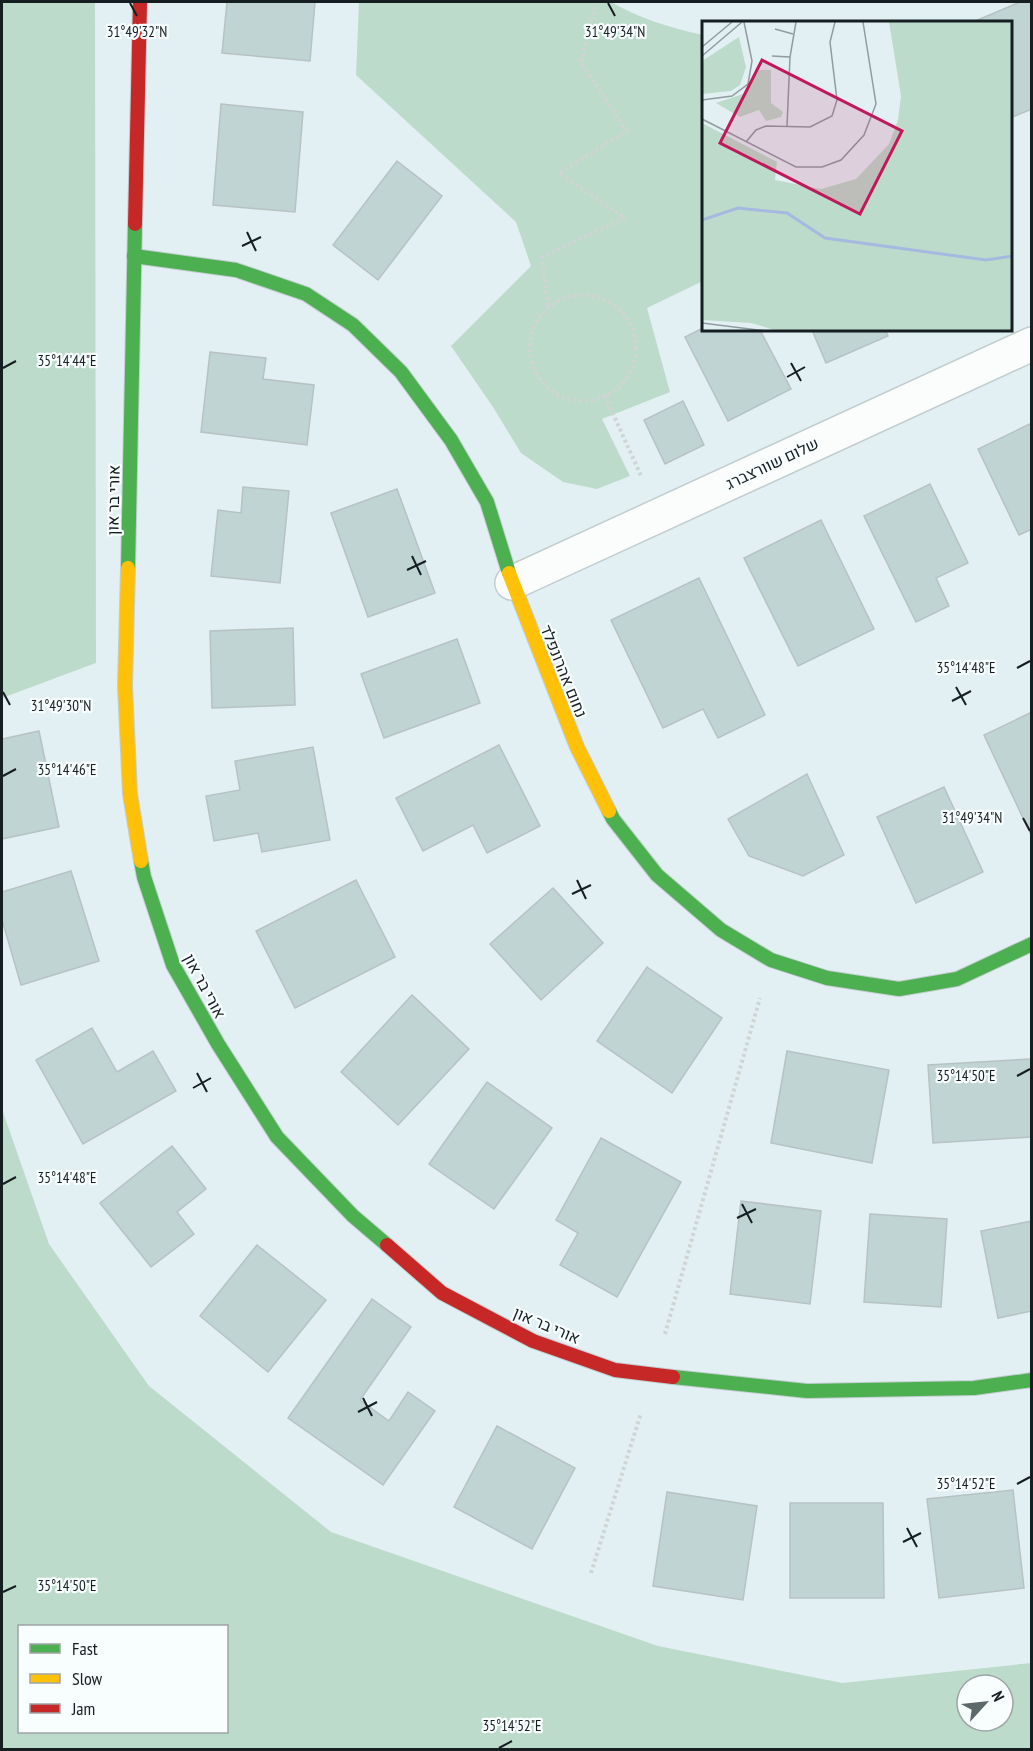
<svg xmlns="http://www.w3.org/2000/svg" width="1033" height="1751" font-family="'PT Sans Narrow',Heebo,sans-serif">
<style>
.green{fill:#bddbca;fill-rule:evenodd}
.building{fill:#bfd4d3;stroke:#b7c2c3;stroke-width:1.5}
.lines{fill:none;stroke-linecap:round;stroke-linejoin:round}
.street-casing{stroke:#c2cdcf;stroke-width:36}
.fast-casing{stroke:#c2cdcf;stroke-width:16}
.slow-casing{stroke:#c2cdcf;stroke-width:16}
.jam-casing{stroke:#c2cdcf;stroke-width:16}
.path{stroke:#d0d4d4;stroke-width:4;stroke-dasharray:3 3;stroke-linecap:butt}
.street{stroke:#fbfdfd;stroke-width:33}
.fast{stroke:#4caf50;stroke-width:14}
.slow{stroke:#ffc107;stroke-width:14}
.jam{stroke:#c62828;stroke-width:14}
.ticks{fill:none;stroke:#151e20;stroke-width:2}
.labels{text-anchor:middle;stroke-width:4.5;stroke-linejoin:round;paint-order:stroke}
.street-label{font-size:16px;fill:#151e20;stroke:#f8fdfe}
.inset-river{fill:none;stroke:#a6b9e0;stroke-width:3}
.inset-road{fill:none;stroke:#909c9f;stroke-width:1.5}
.view{fill:#c2185b;fill-opacity:0.15;stroke:#c2185b;stroke-width:3}
.inset-edge{fill:none;stroke:#151e20;stroke-width:3}
.ticks-label{font-size:15px;text-anchor:middle;fill:#151e20;stroke:#f8fdfe;stroke-width:4.5;stroke-linejoin:round;paint-order:stroke}
</style>
<rect width="100%" height="100%" fill="#e2f0f3"/>
<!-- green -->
<g class="green">
<polygon points="2,2 95,2 96,663 2,698"/>
<path d="M 359,2 L 611,2 C 639,18 671,28 703,35 L 703,281 L 647,308 L 670,392 L 602,419 L 630,476 L 597,489 L 563,482 L 521,453 L 493,407 L 451,346 L 531,266 L 516,222 L 356,75 Z"/>
<path d="M 2,1109 L 49,1244 L 149,1386 L 331,1532 L 658,1646 L 842,1683 L 1031,1663 L 1031,1749 L 2,1749 ZM 20,1626 L 226,1626 L 226,1732 L 20,1732 ZM 967,1685 L 1003,1685 L 1003,1721 L 967,1721 Z"/>
</g>
<!-- building -->
<g class="building">
<polygon points="227,2 315,2 310,61 222,53"/>
<polygon points="1020,2 1032,2 1032,109 1010,118 1010,22 973,22"/>
<polygon points="221,104 303,112 295,212 213,205"/>
<polygon points="397,161 442,196 378,280 333,245"/>
<polygon points="703,328 703,330 760,330 791,389 728,421 685,337"/>
<polygon points="812,330 885,330 888,336 826,363"/>
<polygon points="210,352 266,358 263,379 314,385 307,445 201,432"/>
<polygon points="683,401 704,445 665,464 644,420"/>
<polygon points="1032,423 1032,529 1019,535 978,449"/>
<polygon points="930,484 968,563 936,578 949,606 916,622 864,516"/>
<polygon points="243,487 289,491 280,583 211,576 218,510 241,513"/>
<polygon points="397,489 435,593 368,617 331,513"/>
<polygon points="821,520 874,629 798,666 744,558"/>
<polygon points="699,578 765,715 718,738 703,709 663,728 611,620"/>
<polygon points="293,628 295,705 212,708 210,631"/>
<polygon points="457,639 480,703 384,738 361,674"/>
<polygon points="1032,712 1032,832 1030,833 984,735"/>
<polygon points="39,731 59,827 2,839 2,739"/>
<polygon points="499,745 540,826 487,853 473,825 423,851 396,798"/>
<polygon points="313,747 330,840 262,852 258,833 214,841 206,796 240,790 235,761"/>
<polygon points="807,774 844,855 803,876 749,856 728,819"/>
<polygon points="944,787 983,872 916,903 877,817"/>
<polygon points="71,871 99,961 21,985 2,920 2,892"/>
<polygon points="356,880 395,957 295,1008 256,931"/>
<polygon points="553,888 603,943 541,1000 490,944"/>
<polygon points="647,967 722,1018 672,1093 597,1041"/>
<polygon points="412,995 469,1049 398,1125 341,1072"/>
<polygon points="92,1028 117,1072 153,1051 176,1091 83,1144 36,1060"/>
<polygon points="787,1051 889,1070 872,1163 771,1143"/>
<polygon points="1031,1059 1032,1137 933,1143 928,1065"/>
<polygon points="487,1082 552,1128 494,1209 429,1164"/>
<polygon points="601,1138 681,1182 617,1297 560,1265 578,1233 556,1220"/>
<polygon points="172,1146 206,1189 177,1212 194,1234 151,1267 100,1203"/>
<polygon points="741,1201 821,1211 810,1304 730,1294"/>
<polygon points="870,1214 947,1219 941,1307 864,1302"/>
<polygon points="1032,1221 1032,1311 998,1318 981,1231"/>
<polygon points="257,1245 326,1300 268,1372 200,1316"/>
<polygon points="372,1299 411,1327 360,1400 389,1421 408,1392 435,1411 383,1485 288,1418"/>
<polygon points="497,1426 575,1468 532,1549 454,1507"/>
<polygon points="1013,1490 1024,1588 939,1598 927,1499"/>
<polygon points="667,1492 757,1506 743,1600 653,1586"/>
<polygon points="790,1503 883,1503 884,1598 790,1598"/>
</g>
<g class="lines">
<!-- street casing -->
<g class="street-casing">
<polyline id="street" points="512,583 1032,344"/>
</g>
<!-- fast casing -->
<g class="fast-casing">
<g id="fast">
<polyline points="134,256 236,270 306,294 353,325 401,372 451,440 487,502 509,573"/>
<polyline points="128,568 135,224"/>
<polyline points="609,811 613,819 657,875 721,930 771,960 827,978 899,989 957,979 1032,944"/>
<polyline points="141,861 144,877 173,965 218,1044 277,1137 353,1216 387,1245"/>
<polyline points="673,1377 807,1391 974,1388 1032,1380"/>
</g>
</g>
<!-- slow casing -->
<g class="slow-casing">
<g id="slow">
<polyline points="128,568 125,686 130,794 141,861"/>
<polyline points="509,573 577,747 609,811"/>
</g>
</g>
<!-- jam casing -->
<g class="jam-casing">
<g id="jam">
<polyline points="135,224 140,2"/>
<polyline points="387,1245 442,1293 533,1341 615,1370 673,1377"/>
</g>
</g>
<!-- path -->
<g class="path">
<circle cx="583" cy="348" r="53"/>
<polyline points="548,306 542,257 625,218 559,173 627,131 581,63 596,2"/>
<polyline points="605,396 642,478"/>
<polyline points="665,1334 760,998"/>
<polyline points="591,1573 641,1413"/>
</g>
<!-- street -->
<use href="#street" class="street"/>
<!-- fast -->
<use href="#fast" class="fast"/>
<!-- slow -->
<use href="#slow" class="slow"/>
<!-- jam -->
<use href="#jam" class="jam"/>
</g>
<!-- ticks -->
<path class="ticks" d="M 130,3 L 137,16M 608,3 L 615,16M 247,232 L 256,251M 242,246 L 261,237M 791,363 L 801,381M 3,368 L 16,361M 787,377 L 805,367M 412,556 L 421,575M 407,570 L 426,561M 1017,668 L 1030,661M 956,687 L 966,705M 3,692 L 10,705M 952,701 L 971,691M 3,776 L 16,769M 1023,818 L 1030,831M 577,880 L 586,899M 572,894 L 591,885M 197,1073 L 207,1092M 1017,1076 L 1030,1069M 193,1088 L 211,1078M 3,1184 L 16,1177M 742,1204 L 752,1223M 737,1218 L 756,1209M 363,1398 L 372,1416M 358,1412 L 377,1402M 1017,1484 L 1030,1477M 907,1528 L 917,1547M 903,1542 L 921,1533M 3,1592 L 16,1586M 499,1748 L 512,1741"/>
<g class="labels">
<!-- street labels -->
<g class="street-label">
<text transform="translate(772 463) rotate(-25)" y="6">שלום שוורצברג</text>
<text transform="translate(113 500) rotate(-89)" y="6">אורי בר און</text>
<text transform="translate(564 671) rotate(68)" y="6">נחום אהרונפלד</text>
<text transform="translate(205 986) rotate(62)" y="6">אורי בר און</text>
<text transform="translate(547 1325) rotate(23)" y="6">אורי בר און</text>
</g>
</g>
<!-- overview -->
<g transform="translate(702 21)">
<rect width="310" height="310" fill="#e2f0f3"/>
<path d="M 187,1 L 310,1 L 310,310 L 76,310 L 49,302 L 0,299 L 0,102 L 75,141 L 73,159 L 119,168 L 154,158 L 187,123 L 196,99 L 199,75 ZM 37,16 L 44,46 L 38,64 L 29,70 L 0,73 L 0,40 ZM 57,49 L 69,49 L 69,82 L 81,91 L 79,96 L 64,100 L 57,89 L 38,96 L 14,82 L 44,72 Z" fill="#bddbca"/>
<path class="inset-river" d="M 0,199 L 36,187 L 85,192 L 123,217 L 284,239 L 311,235"/>
<path class="inset-road" d="M 73,8 L 91,13M 0,26 L 30,1M 0,35 L 40,1M 70,35 L 88,36M 0,79 L 30,75 L 46,63 L 50,40 L 42,1M 0,98 L 94,146 L 120,146 L 139,139 L 162,114 L 174,83 L 161,1M 85,105 L 88,36 L 94,1M 44,121 L 54,109 L 64,105 L 108,106 L 130,95 L 135,79 L 128,21 L 133,1M 0,302 L 64,310"/>
<path class="view" d="M 60,39 L 200,110 L 158,193 L 18,122 Z"/>
<rect width="310" height="310" class="inset-edge"/>
</g>
<g class="ticks-label">
<text x="137" y="37">31°49'32"N</text>
<text x="615" y="37">31°49'34"N</text>
<text x="67" y="366">35°14'44"E</text>
<text x="966" y="673">35°14'48"E</text>
<text x="61" y="711">31°49'30"N</text>
<text x="67" y="775">35°14'46"E</text>
<text x="972" y="823">31°49'34"N</text>
<text x="966" y="1081">35°14'50"E</text>
<text x="67" y="1183">35°14'48"E</text>
<text x="966" y="1489">35°14'52"E</text>
<text x="67" y="1591">35°14'50"E</text>
<text x="512" y="1731">35°14'52"E</text>
</g>
<!-- border -->
<rect width="1033" height="1751" fill="none" stroke="#151e20" stroke-width="6"/>
<!-- legend -->
<rect x="18" y="1625" width="210" height="108" fill="#f8fdfe" stroke="#9da4a5" stroke-width="1.5"/>
<rect x="30" y="1644" width="30" height="9" fill="#4caf50" stroke="#9da4a5" stroke-width="1.5"/>
<text x="72" y="1655" font-size="18" fill="#151e20">Fast</text>
<rect x="30" y="1674" width="30" height="9" fill="#ffc107" stroke="#9da4a5" stroke-width="1.5"/>
<text x="72" y="1685" font-size="18" fill="#151e20">Slow</text>
<rect x="30" y="1704" width="30" height="9" fill="#c62828" stroke="#9da4a5" stroke-width="1.5"/>
<text x="72" y="1715" font-size="18" fill="#151e20">Jam</text>
<!-- north arrow -->
<g transform="translate(985 1703) rotate(63)"><circle r="28" fill="#f8fdfe" stroke="#9da4a5" stroke-width="1.5"/>
<path d="M0-4.5L10 22L0 15L-10 22Z" fill="#5d686a"/>
<text y="-9" font-size="16" font-weight="bold" text-anchor="middle" fill="#151e20">N</text>
</g>
</svg>
